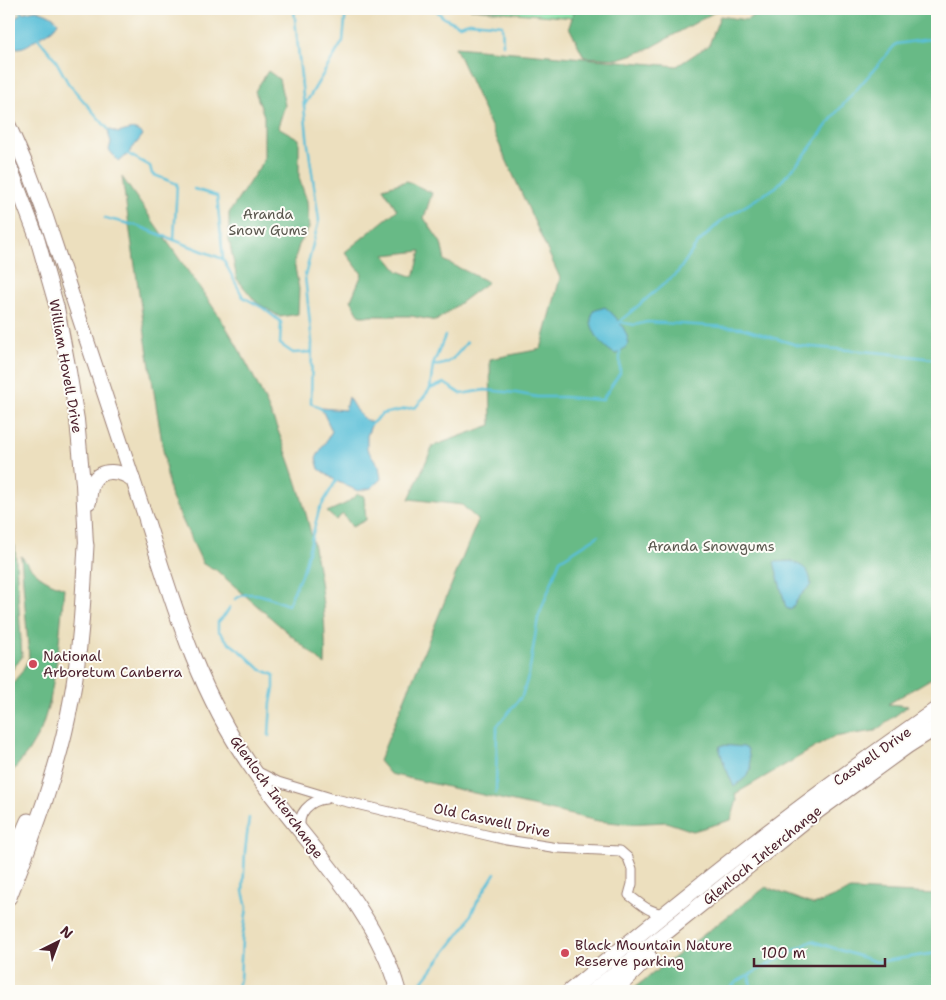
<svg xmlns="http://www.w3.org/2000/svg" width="946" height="1000" font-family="'Shantell Sans',sans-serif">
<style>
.green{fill:#80daa0;stroke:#657c66}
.forest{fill:#68ba86;stroke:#596c58;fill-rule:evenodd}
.water{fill:#5abfd8;stroke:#526f82}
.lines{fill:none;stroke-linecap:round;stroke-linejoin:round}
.stream{stroke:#5abfd8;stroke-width:2.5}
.minor-casing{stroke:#9b7f74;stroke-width:11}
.primary-casing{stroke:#9b7f74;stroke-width:16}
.motorway-casing{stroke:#9b7f74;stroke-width:17}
.minor{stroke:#fff;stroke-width:9}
.primary{stroke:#fff;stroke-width:14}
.motorway{stroke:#fff;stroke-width:15}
.poi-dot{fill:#d1495b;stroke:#fdfcf7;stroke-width:2}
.labels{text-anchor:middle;stroke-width:4;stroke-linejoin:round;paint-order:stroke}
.park-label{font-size:14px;fill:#5a574e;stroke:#fdfcf7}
.street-label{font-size:14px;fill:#4a1f2b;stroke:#fdfcf7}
.poi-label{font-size:14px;fill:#4a1f2b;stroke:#fdfcf7;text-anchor:start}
</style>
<rect width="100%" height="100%" fill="#fdfcf7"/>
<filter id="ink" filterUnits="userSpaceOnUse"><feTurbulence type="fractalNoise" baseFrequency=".02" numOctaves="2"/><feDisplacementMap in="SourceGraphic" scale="10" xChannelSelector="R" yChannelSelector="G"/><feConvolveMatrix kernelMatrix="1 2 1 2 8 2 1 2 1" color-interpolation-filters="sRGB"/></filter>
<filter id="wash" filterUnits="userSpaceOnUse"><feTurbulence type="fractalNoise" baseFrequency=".0096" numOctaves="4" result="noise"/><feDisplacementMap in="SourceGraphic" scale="20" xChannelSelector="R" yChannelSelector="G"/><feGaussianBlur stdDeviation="1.12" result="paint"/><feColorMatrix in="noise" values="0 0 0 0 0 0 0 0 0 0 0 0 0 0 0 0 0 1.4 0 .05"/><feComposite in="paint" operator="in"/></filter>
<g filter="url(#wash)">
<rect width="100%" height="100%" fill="#ecdfbe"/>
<!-- green -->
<polygon class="green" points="470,9 693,9 667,26"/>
<!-- forest -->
<g class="forest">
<polygon points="575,9 720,9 647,50 618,59 584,57 569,27"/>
<polygon points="764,9 937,9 937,675 888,704 908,706 875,731 833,737 735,794 737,800 731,820 693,831 666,822 628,824 598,821 390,774 379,761 478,520 462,505 409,499 433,446 491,425 490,359 541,349 560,278 455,47 677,66 709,45 720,16 746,20"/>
<polygon points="268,71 279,79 285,105 278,127 299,139 299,178 307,201 309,228 299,245 294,262 299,289 298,314 280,317 256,302 237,279 229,240 229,213 264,160 264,116 255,91"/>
<path d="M 122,177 C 143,207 164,237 185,267 C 205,295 225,323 241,353 C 291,443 329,561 325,665 L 216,570 L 203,564 L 170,494 L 146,341 Z"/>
<path d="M 407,181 L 432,193 L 424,218 L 441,243 L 445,261 L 488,282 L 436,321 L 411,316 L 360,316 L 351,300 L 362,274 L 345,252 L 397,210 L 383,188 ZM 421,251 L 414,277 L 398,271 L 385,255 Z"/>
<polygon points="358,494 364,496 366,520 352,527 343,514 336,520 327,512 345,504"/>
<polygon points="9,538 15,546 22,657 9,674"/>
<path d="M 21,556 C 35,574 42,580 64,588 L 58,653 L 50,701 L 41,730 L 28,752 L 9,776 L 9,687 L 21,673 L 29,658 Z"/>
<polygon points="766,887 814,905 850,890 937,894 937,991 630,991"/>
</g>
<!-- water -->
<g class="water">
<path d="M 36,10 C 44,12 53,15 58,22 C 54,30 47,33 39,37 C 32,42 26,48 17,48 C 1,33 15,34 14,20 L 21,13 Z"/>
<path d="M 108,129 L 118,133 C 130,130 133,126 143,135 L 128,154 L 119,162 L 109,150 L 111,142 L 109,136 Z"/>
<path d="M 605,307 C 616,316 627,329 629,344 L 620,352 L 616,354 C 605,350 590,331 591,319 C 592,316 593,313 593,311 Z"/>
<path d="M 348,397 C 356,409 357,416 372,423 L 367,436 L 367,449 L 379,466 L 381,479 L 371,488 L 358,491 L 336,481 L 319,469 L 316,458 L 332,431 L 321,408 L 345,410 Z"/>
<path d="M 791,561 C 804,567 810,569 811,585 L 799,597 L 791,610 L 786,608 L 774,562 Z"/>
<polygon points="722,745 744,747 748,749 751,769 746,777 734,787 724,764 719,747"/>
</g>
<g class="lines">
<!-- stream -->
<g class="stream">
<polyline points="294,9 308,145 319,220 305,276 312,342 311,403 323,410"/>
<polyline points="435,9 444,18 459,25 470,22 502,25 503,44"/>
<polyline points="21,13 21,9"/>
<polyline points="38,38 55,59 68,83 108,129"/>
<polyline points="304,106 343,41 346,9"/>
<polyline points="128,154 150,166 152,174 177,184 174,240"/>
<polyline points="194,189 217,196 223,258"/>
<polyline points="105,218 138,226 223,259 243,297 263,308 281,322 280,344 293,353 312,352"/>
<polyline points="619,322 678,272 697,244 721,221 776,187 804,156 836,113 896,44 937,38"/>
<polyline points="619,322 635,325 647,322 742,328 800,346 885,353 933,359 937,358"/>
<path d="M 433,365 C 450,367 458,353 467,342"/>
<polyline points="430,389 433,365 445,336"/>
<polyline points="370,425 382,414 416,407 430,389 444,383 461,394 485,390 516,393 537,397 563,397 602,400 620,373 620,352"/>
<path d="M 235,599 C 252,587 271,599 288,605 L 304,568 L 319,510 L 337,479"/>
<polyline points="230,607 225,615 218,622 218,630 228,642 244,654 260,669 274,675 274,688 271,703 269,736"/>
<polyline points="496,793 497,726 522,696 529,674 538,618 560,560 598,536"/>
<polyline points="749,976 752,991"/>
<polyline points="187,991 195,987 204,991"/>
<polyline points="235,991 240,979 242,940 247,908 243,891 245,852 249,818"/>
<polyline points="415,991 466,925 477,902 495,873"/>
<polyline points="728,991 736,982 812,941 877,962 937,953"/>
</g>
</g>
</g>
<g filter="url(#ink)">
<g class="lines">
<!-- minor casing -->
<g class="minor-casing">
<g id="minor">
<path d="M 260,773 L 278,782 L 331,798 L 507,840 L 558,848 L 620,851 L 628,858 L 632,869 L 632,884 L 629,895 C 642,905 648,912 665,914"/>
<path d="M 301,830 C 296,814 310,800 326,799"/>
</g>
</g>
<!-- primary casing -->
<g class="primary-casing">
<g id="primary">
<polyline points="9,126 30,174 46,217 147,522"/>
<polyline points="9,164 37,238 57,308 69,371 77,420 83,484 86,545"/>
<path d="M 89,502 C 90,495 90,488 93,482 C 101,467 122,471 133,480"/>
</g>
</g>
<!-- motorway casing -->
<g class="motorway-casing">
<g id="motorway">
<path d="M 147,522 C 174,607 199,692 250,765 C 300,839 374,903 398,991"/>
<polyline points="9,865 28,821"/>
<path d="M 9,897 C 34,833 59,769 71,701 C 81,649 83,598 86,545"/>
<path d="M 570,991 C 632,940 695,888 759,839 C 817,794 877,751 937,709"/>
<polyline points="593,991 812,815 907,746 937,727"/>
<polyline points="614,991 649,957"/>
</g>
</g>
<!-- minor -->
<use href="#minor" class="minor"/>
<!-- primary -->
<use href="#primary" class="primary"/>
<!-- motorway -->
<use href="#motorway" class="motorway"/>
</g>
</g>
<!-- markers -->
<g class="poi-dot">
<circle cx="33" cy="664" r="5"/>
<circle cx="565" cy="953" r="5"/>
</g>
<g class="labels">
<!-- park labels -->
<g class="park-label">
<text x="268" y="219">Aranda<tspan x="268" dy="16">Snow Gums</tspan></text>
<text x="711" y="551">Aranda Snowgums</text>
</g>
<!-- street labels -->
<g class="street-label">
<text transform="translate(66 366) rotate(80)" y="5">William Hovell Drive</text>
<text transform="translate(872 756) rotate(-35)" y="5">Caswell Drive</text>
<text transform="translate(277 797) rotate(54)" y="5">Glenloch Interchange</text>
<text transform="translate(492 820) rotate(12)" y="5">Old Caswell Drive</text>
<text transform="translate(762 855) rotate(-39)" y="5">Glenloch Interchange</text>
</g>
<!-- poi labels -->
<g class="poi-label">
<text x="43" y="661">National<tspan x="43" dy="16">Arboretum Canberra</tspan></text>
<text x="575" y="950">Black Mountain Nature<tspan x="575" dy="16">Reserve parking</tspan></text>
</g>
</g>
<!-- margin -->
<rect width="946" height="1000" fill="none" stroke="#fdfcf7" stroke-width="30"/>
<!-- north arrow -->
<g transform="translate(58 942) rotate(42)" stroke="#fdfcf7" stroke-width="4" paint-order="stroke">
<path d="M0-4L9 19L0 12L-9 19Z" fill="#4a1f2b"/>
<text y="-8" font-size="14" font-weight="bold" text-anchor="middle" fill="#4a1f2b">N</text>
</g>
<!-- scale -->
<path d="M754 958v8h131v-8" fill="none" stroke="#4a1f2b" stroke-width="2.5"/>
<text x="761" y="958" font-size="15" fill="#4a1f2b" stroke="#fdfcf7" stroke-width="4" paint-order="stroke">100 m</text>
</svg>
